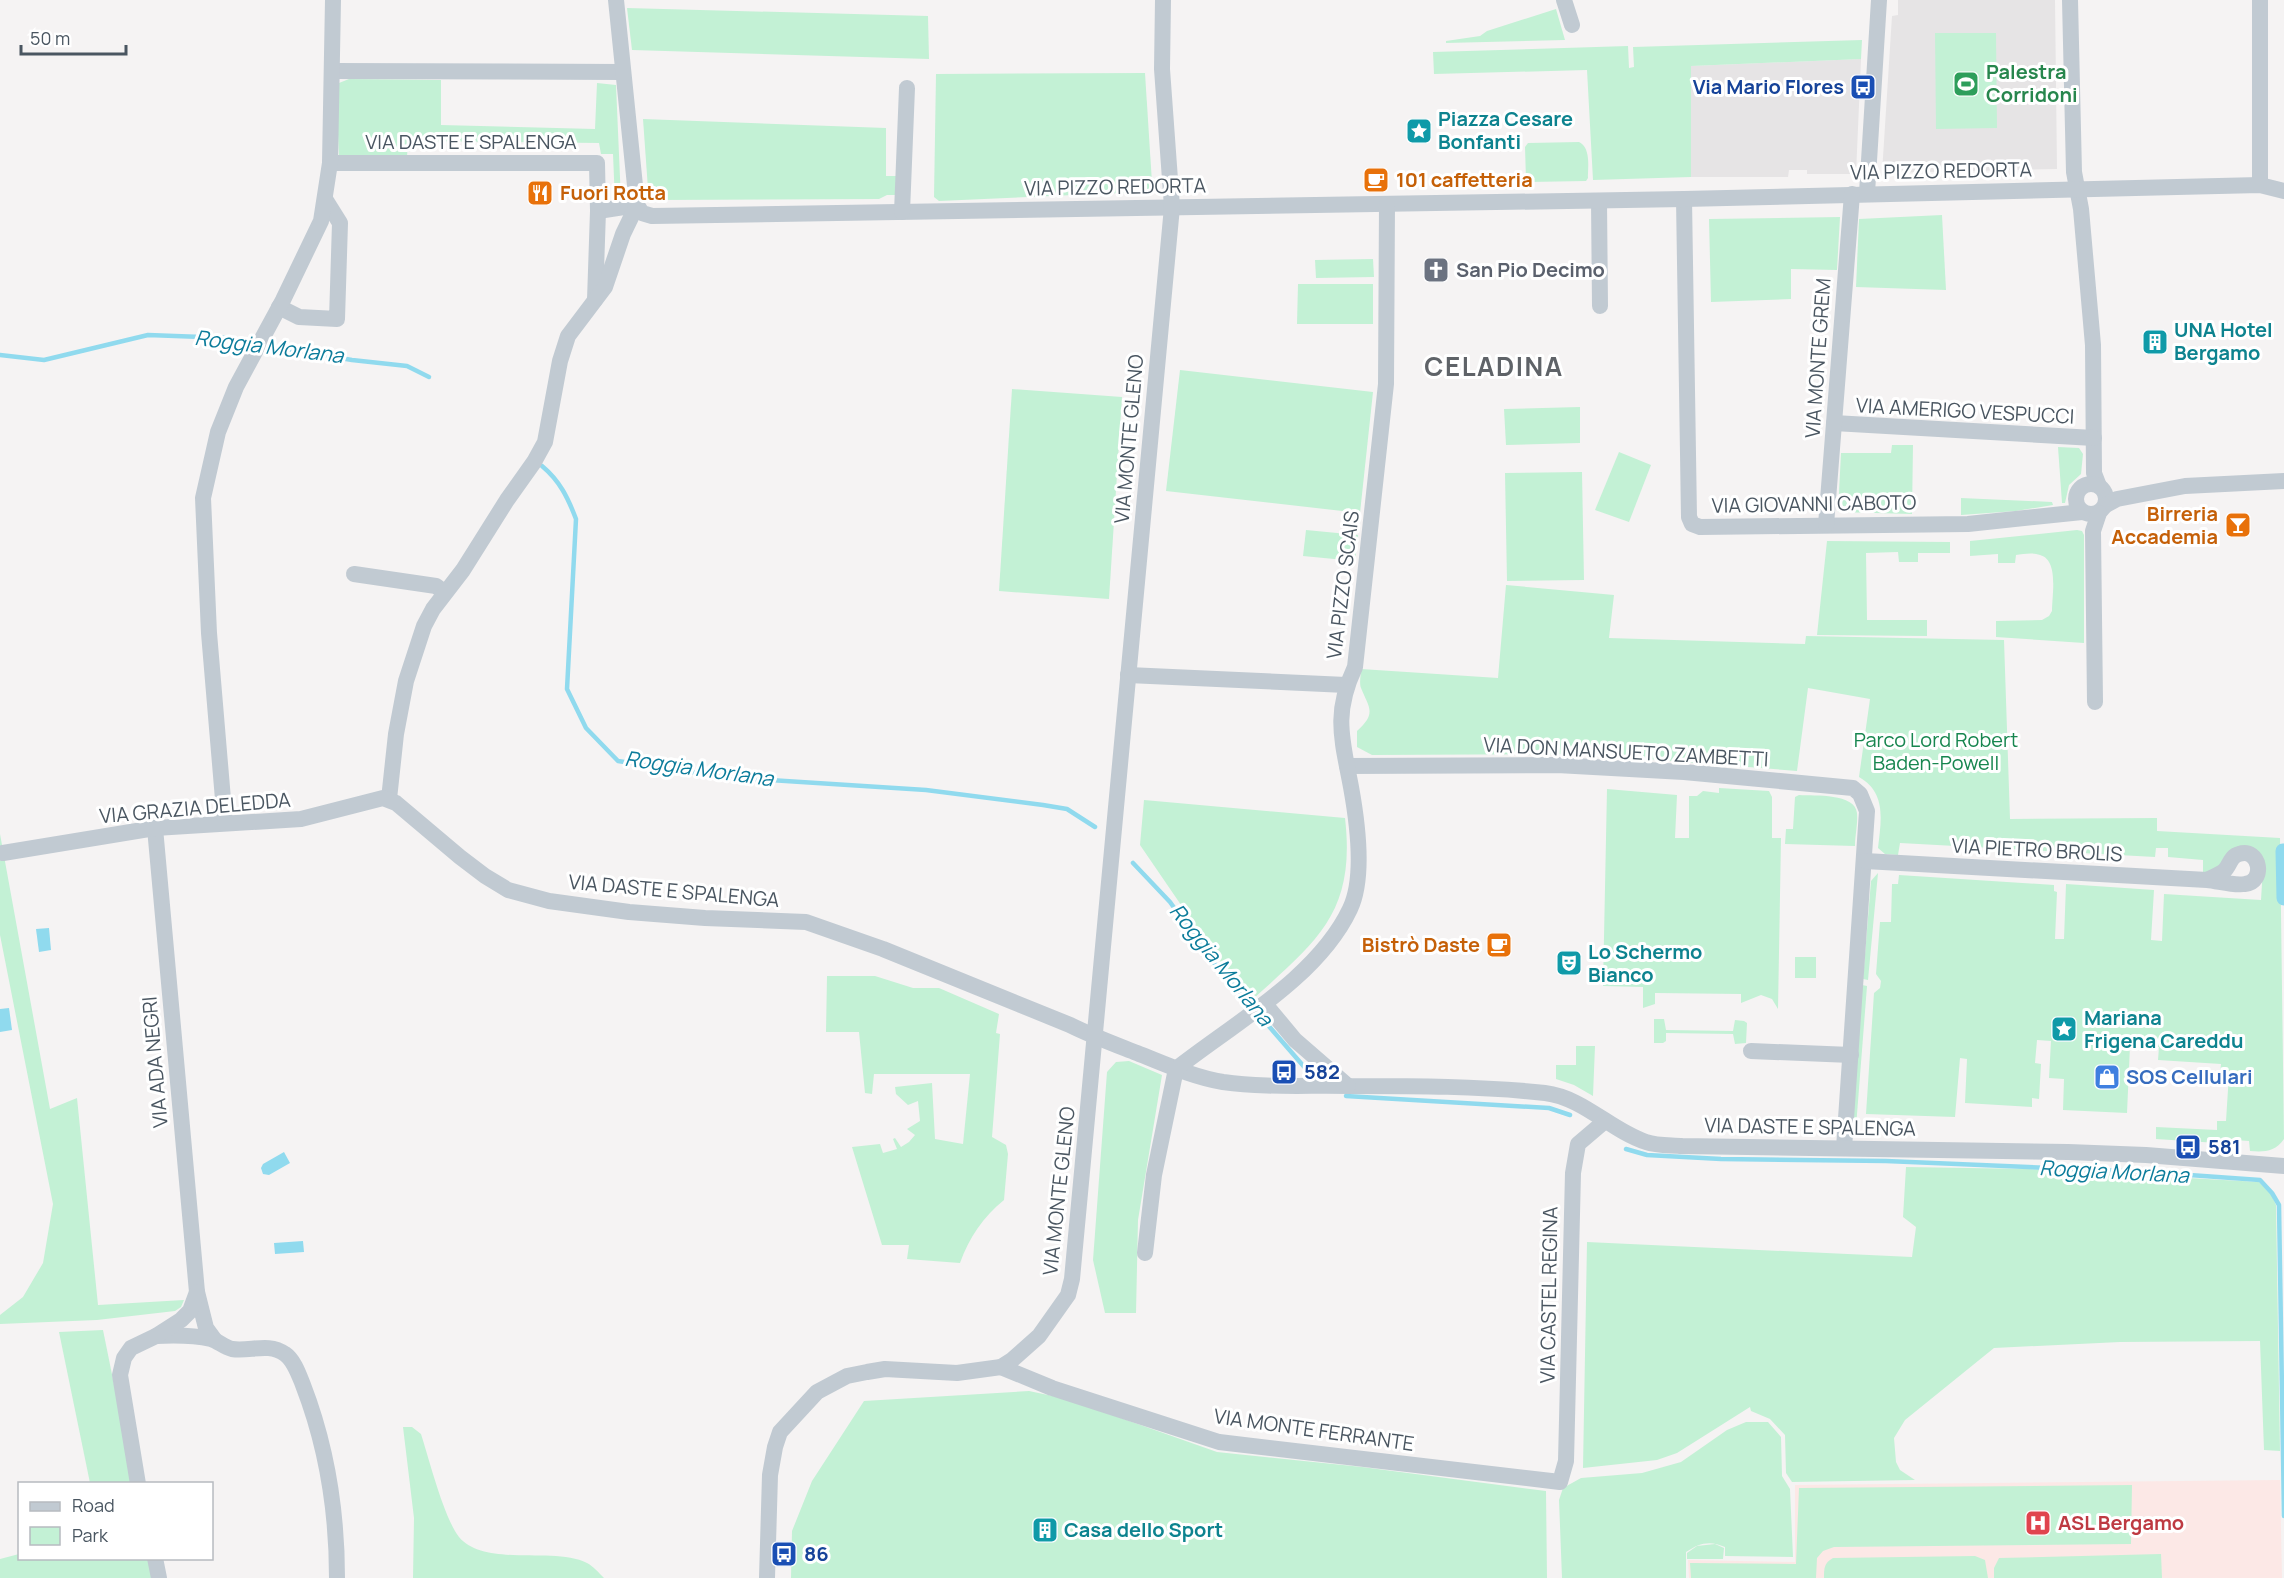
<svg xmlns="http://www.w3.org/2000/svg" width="2284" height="1578" font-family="Manrope,sans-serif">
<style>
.education{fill:#e6e4e5}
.medical{fill:#fce8e6}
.green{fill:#c3f1d5}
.water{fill:#90daee}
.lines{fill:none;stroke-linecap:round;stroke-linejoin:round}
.stream{stroke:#90daee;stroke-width:4.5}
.canal{stroke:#90daee;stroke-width:15}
.minor{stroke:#c1cad2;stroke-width:16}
.labels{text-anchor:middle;stroke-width:6;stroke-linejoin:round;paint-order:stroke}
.leisure-label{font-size:20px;font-weight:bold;fill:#27864d;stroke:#fff;text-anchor:start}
.transit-label{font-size:20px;font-weight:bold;fill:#164399;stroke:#fff;text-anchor:start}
.culture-label{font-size:20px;font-weight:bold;fill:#0d838f;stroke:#fff;text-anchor:start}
.street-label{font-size:20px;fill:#4a5661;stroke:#fff}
.food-label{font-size:20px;font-weight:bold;fill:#c56008;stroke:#fff;text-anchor:start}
.worship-label{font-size:20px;font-weight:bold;fill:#5b616d;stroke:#fff;text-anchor:start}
.park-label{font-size:20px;fill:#17864f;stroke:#fff}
.shop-label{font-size:20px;font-weight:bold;fill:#366cbe;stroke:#fff;text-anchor:start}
.health-label{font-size:20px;font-weight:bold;fill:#be3a42;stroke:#fff;text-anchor:start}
.water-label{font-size:21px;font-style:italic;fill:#0c7c9b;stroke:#fff}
.district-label{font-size:26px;font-weight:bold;letter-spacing:1.5px;fill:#5f6368;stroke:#fff}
</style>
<rect width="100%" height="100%" fill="#f5f3f3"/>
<!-- education -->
<g class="education">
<polygon points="1898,0 2055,0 2057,169 1882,173 1892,16 1898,15"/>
<polygon points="1861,59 1856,174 1807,174 1807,170 1789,170 1788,177 1691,177 1691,66"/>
</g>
<!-- medical -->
<polygon class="medical" points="2280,1480 2282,1578 1689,1578 1688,1560 1795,1562 1795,1485"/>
<!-- green -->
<g class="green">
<polygon points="627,8 928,16 929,59 632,50"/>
<polygon points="1556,9 1565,40 1446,43 1446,41 1480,36 1487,31"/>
<polygon points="1935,33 1996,33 1997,128 1936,129"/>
<polygon points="1862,40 1861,59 1691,66 1691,177 1593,180 1587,70 1434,74 1433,52 1628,46 1629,68 1634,67 1633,47"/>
<polygon points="1145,73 1152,183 1149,189 1144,192 939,201 934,197 936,74"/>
<polygon points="349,79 441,80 441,125 595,129 597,83 616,85 621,201 615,202 613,154 601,154 599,143 408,141 407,157 339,157 336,90 339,83"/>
<polygon points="643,119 886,128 886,176 897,176 896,195 887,195 879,199 656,200 648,189"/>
<path d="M 1579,142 C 1591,148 1588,167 1588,178 L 1586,181 L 1529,182 L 1526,180 L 1525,147 L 1528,143 Z"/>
<polygon points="1942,215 1946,290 1856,287 1859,219"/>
<polygon points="1840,217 1837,270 1791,269 1791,299 1711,302 1709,219"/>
<polygon points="1373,259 1374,277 1316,278 1315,260"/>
<polygon points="1298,284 1373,284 1373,324 1297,324"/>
<polygon points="1180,370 1373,392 1360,513 1166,491"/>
<polygon points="1012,389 1122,397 1109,599 999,591"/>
<polygon points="1580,407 1580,443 1506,445 1504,409"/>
<polygon points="1892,445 1913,445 1912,514 1838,512 1841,453 1891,453"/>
<polygon points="2058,447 2079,448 2083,454 2081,474 2069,485 2065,503 2062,503"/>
<polygon points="1619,452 1651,465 1629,522 1595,510"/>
<polygon points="1582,472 1584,580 1507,581 1505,473"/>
<polygon points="1961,498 2052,502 2053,505 2016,511 1961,515"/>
<polygon points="1306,530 1358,535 1355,561 1303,556"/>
<path d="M 2077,530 L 2082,531 L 2084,535 L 2084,643 L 1996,637 L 1996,621 L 2042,620 L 2049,616 L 2052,611 C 2052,595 2059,560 2040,555 C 2033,552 2023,554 2016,555 L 2015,563 L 1998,563 L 1998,554 L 1970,556 L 1970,541 Z"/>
<polygon points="1827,541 1950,542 1950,553 1918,553 1918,562 1899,562 1898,552 1866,553 1867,620 1927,620 1927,636 1817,635"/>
<path d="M 1506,585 L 1614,595 L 1609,638 L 1805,644 L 1806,636 L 2004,640 L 2010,819 L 2157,818 L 2157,831 L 2280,838 L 2284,1139 C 2275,1152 2264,1152 2250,1151 L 2249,1141 L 2234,1140 L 2233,1144 L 2156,1139 L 2156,1127 L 2217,1130 L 2217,1121 L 2226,1121 L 2229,1074 L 2220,1073 L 2221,1064 L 2158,1060 L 2159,1047 L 2130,1046 L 2127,1113 L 2063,1110 L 2064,1079 L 2049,1078 L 2051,1041 L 2037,1040 L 2035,1063 L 2041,1064 L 2039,1099 L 2032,1098 L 2032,1107 L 1965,1103 L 1967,1059 L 1960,1058 L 1955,1117 L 1866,1114 L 1874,993 L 1880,988 L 1881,981 L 1876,974 L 1880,922 L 1891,922 L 1892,884 L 1898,884 L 1899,875 L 2054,885 L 2054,891 L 2057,892 L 2055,939 L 2064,939 L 2066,884 L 2154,890 L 2151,940 L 2162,941 L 2164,894 L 2261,900 L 2263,867 L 2259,856 L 2220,867 L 2203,874 L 2203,860 L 2168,857 L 2168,848 L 2156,848 L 2155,857 L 1900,843 L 1898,855 L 1885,854 L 1878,848 C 1881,821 1887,793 1859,777 L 1870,699 L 1808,688 L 1797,771 L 1587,754 L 1372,755 L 1357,747 L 1357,731 C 1377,713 1369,708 1361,688 C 1359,683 1361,675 1361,669 L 1498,678 Z"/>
<polygon points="1719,788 1769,791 1772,797 1772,838 1781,838 1778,1009 1772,999 1761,995 1741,1003 1741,994 1655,993 1655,1004 1643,1008 1643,987 1603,986 1607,789 1677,795 1675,838 1689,838 1689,796 1697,796 1703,791 1719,793"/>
<path d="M 1799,795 C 1815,796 1855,793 1857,813 C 1858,823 1855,836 1855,846 L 1785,844 L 1786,829 L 1793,829 L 1795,797 Z"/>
<path d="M 1144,800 L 1345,818 C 1356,913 1317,941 1253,999 L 1218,959 L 1140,845 Z"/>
<polygon points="0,834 50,1109 77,1098 98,1305 184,1300 181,1307 175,1311 97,1320 0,1324 0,1315 23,1297 43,1263 53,1204 0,935"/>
<polygon points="1878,873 1868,980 1863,979 1871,881"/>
<rect x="1795" y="957" width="21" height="21"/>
<path d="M 827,976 L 875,976 L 913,988 L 939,988 L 999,1014 L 996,1033 L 1000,1034 L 992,1137 L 1006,1145 L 1008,1154 L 1004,1200 C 983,1217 969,1238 960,1263 L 907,1259 L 909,1245 L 882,1245 L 852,1147 L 880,1144 L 883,1153 L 897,1149 L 893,1139 L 895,1138 L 901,1147 L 909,1142 L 915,1135 L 907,1129 L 920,1121 L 918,1101 L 908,1105 L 896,1094 L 895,1087 L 932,1083 L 935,1139 L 963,1144 L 970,1074 L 874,1074 L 872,1094 L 865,1093 L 859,1032 L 826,1032 Z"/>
<polygon points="1862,985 1867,986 1856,1127 1852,1126"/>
<polygon points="1654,1019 1664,1019 1666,1030 1733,1031 1735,1020 1744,1021 1747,1023 1746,1043 1735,1044 1733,1034 1666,1033 1666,1041 1663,1043 1654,1043"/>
<polygon points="1576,1046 1595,1046 1593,1096 1574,1085 1556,1079 1556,1065 1576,1065"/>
<polygon points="1129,1061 1162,1075 1138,1220 1136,1313 1105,1313 1093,1260 1107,1072 1116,1062"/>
<polygon points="1906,1167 2029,1169 2259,1182 2271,1194 2276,1205 2280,1451 2264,1450 2260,1341 2120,1342 1994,1348 1905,1420 1894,1438 1896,1462 1900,1470 1915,1480 1792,1482 1786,1473 1785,1435 1770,1419 1751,1411 1750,1407 1677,1453 1657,1460 1583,1468 1587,1242 1912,1257 1916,1227 1903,1217"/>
<polygon points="103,1330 134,1483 90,1483 59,1332"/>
<polygon points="1029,1391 1067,1399 1217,1452 1362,1467 1546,1491 1547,1578 791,1578 792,1531 812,1481 864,1401"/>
<path d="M 1746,1422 L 1768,1422 L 1781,1437 L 1782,1476 L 1790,1489 L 1793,1557 L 1725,1556 L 1725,1547 C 1710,1540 1699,1543 1686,1552 L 1686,1578 L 1562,1578 L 1559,1500 L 1563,1488 L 1581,1478 L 1642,1473 L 1681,1462 L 1727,1430 Z"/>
<path d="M 403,1427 L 412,1427 L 421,1434 C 429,1459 444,1518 459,1537 C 485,1568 554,1546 587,1563 C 593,1566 599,1573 604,1578 L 413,1578 L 414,1518 Z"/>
<polygon points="2132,1485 2131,1544 1834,1547 1823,1551 1817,1558 1816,1578 1691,1578 1690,1563 1796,1564 1799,1488"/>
<polygon points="1715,1544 1724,1548 1723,1559 1687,1559 1687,1553 1697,1546"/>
<polygon points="19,1554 20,1558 150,1559 153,1578 0,1578 0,1559"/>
<polygon points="2161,1554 2162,1578 1994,1578 1994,1568 1999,1558"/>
<path d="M 1975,1556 L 1985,1560 L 1988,1578 L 1824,1578 C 1824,1568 1824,1563 1833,1558 Z"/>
</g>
<!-- water -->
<g class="water">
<polygon points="49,928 51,950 39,952 36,929"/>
<polygon points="9,1008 12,1030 0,1032 0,1009"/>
<polygon points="284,1152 290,1163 269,1175 263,1174 261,1168 263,1164"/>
<polygon points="303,1241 304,1252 275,1254 274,1243"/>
</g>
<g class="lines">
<!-- stream -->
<g class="stream">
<polyline points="263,345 352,360 407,366 429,377"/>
<polyline points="0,355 44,360 148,335 229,338 255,343"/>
<path d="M 542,466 C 560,481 568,498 576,519 L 567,689 L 586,728 L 618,761 L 723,777 L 926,790 L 1043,805 L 1067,809 L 1095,827"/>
<polyline points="1133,863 1170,902 1214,963 1306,1069"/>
<polyline points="1346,1096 1549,1108 1570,1115"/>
<polyline points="1626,1149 1647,1155 1721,1159 1886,1161 2147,1172 2260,1180 2272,1193 2279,1205 2284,1516"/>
</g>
<!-- canal -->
<polyline class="canal" points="2283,851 2284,898"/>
<!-- minor -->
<g class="minor">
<polyline points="1564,0 1572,25"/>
<polyline points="2070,0 2074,172 2081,209 2093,345 2094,473 2099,486"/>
<polyline points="2260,0 2260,185"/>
<polyline points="332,71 623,72"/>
<polyline points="330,163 597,163 598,211 637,205"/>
<polyline points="1867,193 1879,0"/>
<polyline points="1684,199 1689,517 1692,524 1700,527 1968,524 2082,512"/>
<polyline points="1599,201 1600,306"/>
<polyline points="637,205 642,213 652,216 1684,199 2260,185 2284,191"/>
<polyline points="902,212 907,88"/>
<polyline points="595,300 598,211"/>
<polyline points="279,307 299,317 337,319 340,223 325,199"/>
<polyline points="1834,423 2094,438"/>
<circle cx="2091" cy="499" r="15"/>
<polyline points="2106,505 2117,499 2185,486 2284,481"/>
<polyline points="1826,525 1852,194"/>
<polyline points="354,574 436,586 444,592"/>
<polyline points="1128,675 1346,685"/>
<polyline points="2095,702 2093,531 2099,513"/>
<polyline points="1347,766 1557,765 1684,772 1853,788 1860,794 1867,811 1844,1148"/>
<polyline points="389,799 396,734 406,681 424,626 433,609 463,570 507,500 534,462 545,442 560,361 568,336 605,287 623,234 637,205 616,0"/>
<polyline points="225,823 209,633 203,498 218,432 236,387 283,300 321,221 330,163 333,0"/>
<polyline points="155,828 197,1292 206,1328 214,1339"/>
<path d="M 3,853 L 155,828 L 301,819 L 383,798 L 396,803 L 460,857 L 485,876 L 508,890 L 549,901 L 629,912 L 705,918 L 806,922 L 883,949 L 1070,1025 C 1092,1036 1114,1044 1137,1053 C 1165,1064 1193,1077 1223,1082 C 1265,1088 1308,1085 1350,1086 C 1414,1086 1481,1086 1545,1093 C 1584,1098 1610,1130 1646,1142 C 1657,1146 1671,1145 1682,1146 L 2068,1152 L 2146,1155 L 2284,1166"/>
<path d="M 1865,861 L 2207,880 C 2218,881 2234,886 2245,884 C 2266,882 2260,847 2239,854 C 2230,856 2230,866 2224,871 C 2219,875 2212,877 2207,880"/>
<polyline points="1265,1004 1295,1040 1348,1086"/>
<polyline points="1751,1051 1851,1055"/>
<path d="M 1145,1253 L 1154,1175 L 1176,1069 C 1233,1024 1318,977 1350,909 C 1365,878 1357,820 1351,787 C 1342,739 1333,714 1355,667 L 1386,384 L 1387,204"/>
<path d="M 156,1336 C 175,1335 193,1335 211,1339 C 218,1341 224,1347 232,1349 C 250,1352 268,1342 285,1354 C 294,1360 299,1375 303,1385 C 327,1447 337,1512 337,1578"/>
<polyline points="1001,1367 1052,1388 1219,1442 1560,1482 1566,1461 1573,1173 1578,1144 1605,1121"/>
<polyline points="138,1484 120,1375 124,1358 131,1348 156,1336 181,1320 190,1311 197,1292"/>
<polyline points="155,1558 159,1578"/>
<polyline points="767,1578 770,1475 775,1447 780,1432 817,1392 847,1376 867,1372 885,1369 957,1373 1001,1367 1012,1360 1039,1336 1068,1295 1072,1279 1172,207 1162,69 1163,0"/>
</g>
</g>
<!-- icons -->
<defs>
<g id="stadium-square" transform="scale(1.35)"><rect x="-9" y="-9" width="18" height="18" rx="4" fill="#2e9e5b" stroke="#fff"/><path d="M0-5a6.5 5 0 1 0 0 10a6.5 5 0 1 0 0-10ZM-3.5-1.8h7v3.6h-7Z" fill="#fff"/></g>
<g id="bus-square" transform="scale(1.35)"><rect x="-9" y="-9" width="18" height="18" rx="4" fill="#1a4fb4" stroke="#fff"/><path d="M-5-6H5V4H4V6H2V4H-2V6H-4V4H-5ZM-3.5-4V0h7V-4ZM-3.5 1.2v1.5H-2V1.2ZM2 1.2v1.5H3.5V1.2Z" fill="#fff"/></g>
<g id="sight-square" transform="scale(1.35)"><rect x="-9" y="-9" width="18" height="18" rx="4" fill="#0f9aa8" stroke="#fff"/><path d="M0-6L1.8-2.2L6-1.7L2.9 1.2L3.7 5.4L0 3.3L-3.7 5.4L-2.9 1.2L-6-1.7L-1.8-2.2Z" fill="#fff"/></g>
<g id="cafe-square" transform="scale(1.35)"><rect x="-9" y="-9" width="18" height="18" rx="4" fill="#e8710a" stroke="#fff"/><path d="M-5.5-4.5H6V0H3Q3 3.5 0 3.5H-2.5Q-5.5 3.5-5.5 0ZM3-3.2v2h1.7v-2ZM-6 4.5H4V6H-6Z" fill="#fff"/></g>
<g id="restaurant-square" transform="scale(1.35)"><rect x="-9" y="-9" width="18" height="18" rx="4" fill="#e8710a" stroke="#fff"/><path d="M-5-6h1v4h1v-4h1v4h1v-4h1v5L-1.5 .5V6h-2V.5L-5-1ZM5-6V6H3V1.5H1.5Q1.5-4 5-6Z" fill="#fff"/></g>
<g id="church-square" transform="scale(1.35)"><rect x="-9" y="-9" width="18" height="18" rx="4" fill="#6b7280" stroke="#fff"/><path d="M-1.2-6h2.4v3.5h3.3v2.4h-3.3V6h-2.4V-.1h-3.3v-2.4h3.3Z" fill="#fff"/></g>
<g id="building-square" transform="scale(1.35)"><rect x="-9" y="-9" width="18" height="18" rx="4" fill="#0f9aa8" stroke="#fff"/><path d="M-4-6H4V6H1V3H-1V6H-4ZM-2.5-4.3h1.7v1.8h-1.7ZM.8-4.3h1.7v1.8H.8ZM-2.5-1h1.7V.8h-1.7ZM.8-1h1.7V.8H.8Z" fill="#fff"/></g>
<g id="bar-square" transform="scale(1.35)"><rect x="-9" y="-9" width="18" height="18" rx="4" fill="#e8710a" stroke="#fff"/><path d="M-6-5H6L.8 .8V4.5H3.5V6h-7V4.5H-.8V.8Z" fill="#fff"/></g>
<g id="theatre-square" transform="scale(1.35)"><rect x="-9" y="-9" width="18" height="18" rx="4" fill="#0f9aa8" stroke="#fff"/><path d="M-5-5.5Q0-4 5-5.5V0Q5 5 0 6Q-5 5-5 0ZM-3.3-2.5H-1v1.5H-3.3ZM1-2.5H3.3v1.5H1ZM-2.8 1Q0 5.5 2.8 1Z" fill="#fff"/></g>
<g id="shop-square" transform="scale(1.35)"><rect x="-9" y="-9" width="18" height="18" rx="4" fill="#3f7fe0" stroke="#fff"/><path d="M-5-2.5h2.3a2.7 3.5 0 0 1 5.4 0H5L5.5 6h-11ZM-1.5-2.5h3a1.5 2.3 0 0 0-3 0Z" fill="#fff"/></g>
<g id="hospital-square" transform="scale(1.35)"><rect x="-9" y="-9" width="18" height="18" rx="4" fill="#e0444e" stroke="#fff"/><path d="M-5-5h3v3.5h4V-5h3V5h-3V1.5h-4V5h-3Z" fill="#fff"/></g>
</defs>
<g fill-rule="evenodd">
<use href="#stadium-square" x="1966" y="84"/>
<use href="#bus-square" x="1863" y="87"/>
<use href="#sight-square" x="1419" y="131"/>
<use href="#cafe-square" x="1376" y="180"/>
<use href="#restaurant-square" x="540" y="193"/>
<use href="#church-square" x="1436" y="270"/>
<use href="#building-square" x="2155" y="342"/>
<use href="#bar-square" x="2238" y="525"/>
<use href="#cafe-square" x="1499" y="945"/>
<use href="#theatre-square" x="1569" y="963"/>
<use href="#sight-square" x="2064" y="1029"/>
<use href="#bus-square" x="1284" y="1072"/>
<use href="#shop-square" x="2107" y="1077"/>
<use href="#bus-square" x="2188" y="1147"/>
<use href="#hospital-square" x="2038" y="1523"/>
<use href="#building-square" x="1045" y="1530"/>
<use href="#bus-square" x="784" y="1554"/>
</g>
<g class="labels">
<!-- leisure labels -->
<g class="leisure-label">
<text x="1986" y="79">Palestra<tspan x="1986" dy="23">Corridoni</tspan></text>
</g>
<!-- transit labels -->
<g class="transit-label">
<text x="1844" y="94" text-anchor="end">Via Mario Flores</text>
<text x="1304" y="1079">582</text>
<text x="2208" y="1154">581</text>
<text x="804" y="1561">86</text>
</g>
<!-- culture labels -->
<g class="culture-label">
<text x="1438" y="126">Piazza Cesare<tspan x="1438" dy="23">Bonfanti</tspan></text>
<text x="2174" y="337">UNA Hotel<tspan x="2174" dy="23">Bergamo</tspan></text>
<text x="1588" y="959">Lo Schermo<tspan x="1588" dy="23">Bianco</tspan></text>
<text x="2084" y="1025">Mariana<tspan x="2084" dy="23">Frigena Careddu</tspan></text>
<text x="1064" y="1537">Casa dello Sport</text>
</g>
<!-- street labels -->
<g class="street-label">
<text x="471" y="149">VIA DASTE E SPALENGA</text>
<text transform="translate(1941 171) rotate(-1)" y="7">VIA PIZZO REDORTA</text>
<text transform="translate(1115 187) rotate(-1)" y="7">VIA PIZZO REDORTA</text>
<text transform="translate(1818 358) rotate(-86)" y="7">VIA MONTE GREM</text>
<text transform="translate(1965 411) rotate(3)" y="7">VIA AMERIGO VESPUCCI</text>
<text transform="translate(1129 439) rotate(-85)" y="7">VIA MONTE GLENO</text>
<text transform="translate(1814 504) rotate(-1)" y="7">VIA GIOVANNI CABOTO</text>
<text transform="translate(1343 585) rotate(-83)" y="7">VIA PIZZO SCAIS</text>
<text transform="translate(1626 752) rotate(3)" y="7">VIA DON MANSUETO ZAMBETTI</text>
<text transform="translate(195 808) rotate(-5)" y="7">VIA GRAZIA DELEDDA</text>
<text transform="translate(2037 850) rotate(3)" y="7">VIA PIETRO BROLIS</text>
<text transform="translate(674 891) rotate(5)" y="7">VIA DASTE E SPALENGA</text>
<text transform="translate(155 1062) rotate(-95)" y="7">VIA ADA NEGRI</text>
<text transform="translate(1810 1127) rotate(1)" y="7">VIA DASTE E SPALENGA</text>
<text transform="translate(1059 1191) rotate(-84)" y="7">VIA MONTE GLENO</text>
<text transform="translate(1549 1295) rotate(-89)" y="7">VIA CASTEL REGINA</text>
<text transform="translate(1314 1430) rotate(8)" y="7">VIA MONTE FERRANTE</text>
</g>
<!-- food labels -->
<g class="food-label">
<text x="1396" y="187">101 caffetteria</text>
<text x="560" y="200">Fuori Rotta</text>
<text x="2218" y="521" text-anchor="end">Birreria<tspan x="2218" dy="23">Accademia</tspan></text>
<text x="1480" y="952" text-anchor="end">Bistrò Daste</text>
</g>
<!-- worship labels -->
<g class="worship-label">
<text x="1456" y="277">San Pio Decimo</text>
</g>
<!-- park labels -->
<g class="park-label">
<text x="1936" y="747">Parco Lord Robert<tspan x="1936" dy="23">Baden-Powell</tspan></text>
</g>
<!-- shop labels -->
<g class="shop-label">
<text x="2126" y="1084">SOS Cellulari</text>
</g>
<!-- health labels -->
<g class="health-label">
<text x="2058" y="1530">ASL Bergamo</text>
</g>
<!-- water labels -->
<g class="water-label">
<text transform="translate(269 347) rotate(7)" y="7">Roggia Morlana</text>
<text transform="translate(699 769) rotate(8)" y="7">Roggia Morlana</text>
<text transform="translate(1221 965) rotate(51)" y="7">Roggia Morlana</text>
<text transform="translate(2114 1172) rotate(3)" y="7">Roggia Morlana</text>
</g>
<!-- district labels -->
<g class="district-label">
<text x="1494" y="376">CELADINA</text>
</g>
</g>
<!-- legend -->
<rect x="18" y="1482" width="195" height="78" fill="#ffffff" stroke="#b7bbc0" stroke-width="1.5"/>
<rect x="30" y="1502" width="30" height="9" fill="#c1cad2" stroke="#b7bbc0" stroke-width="1.5"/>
<text x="72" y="1512" font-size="18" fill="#4a5661">Road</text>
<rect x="30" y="1527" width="30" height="18" fill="#c3f1d5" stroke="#b7bbc0" stroke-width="1.5"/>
<text x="72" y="1542" font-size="18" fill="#4a5661">Park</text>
<!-- scale -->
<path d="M21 45v9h105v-9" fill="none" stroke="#4a5661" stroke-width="3"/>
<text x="30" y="45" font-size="18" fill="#4a5661" stroke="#ffffff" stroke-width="4.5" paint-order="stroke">50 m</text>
</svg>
